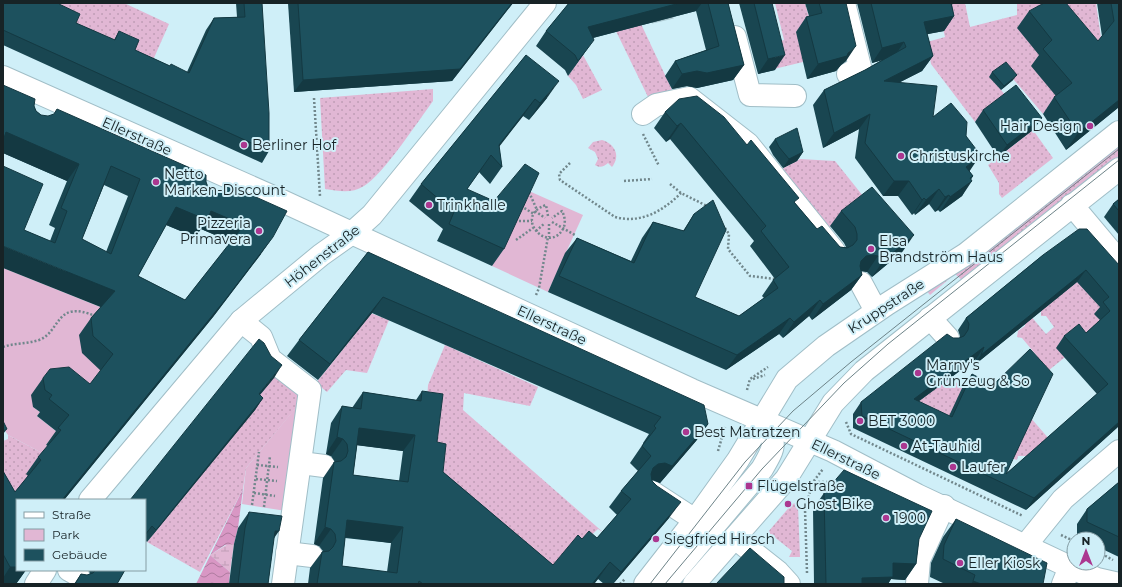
<svg xmlns="http://www.w3.org/2000/svg" width="1122" height="587" font-family="Montserrat,sans-serif">
<style>
.grass{fill:url(#grass-dots)}
.wetland{fill:url(#wetland-marsh)}
.park{fill:#e1b7d4}
.water{fill:url(#water-waves)}
.lines{fill:none;stroke-linecap:round;stroke-linejoin:round}
.minor-tunnel{stroke:#aac6ce;stroke-width:22;stroke-dasharray:22 11;stroke-linecap:butt}
.minor-casing{stroke:#a0bec7;stroke-width:24}
.major-casing{stroke:#a0bec7;stroke-width:24}
.path{stroke:#71878c;stroke-width:2.5;stroke-dasharray:2 2;stroke-linecap:butt}
.minor{stroke:#fff;stroke-width:22}
.major{stroke:#fff;stroke-width:22}
.tram{stroke:#6d8388;stroke-width:1}
.wall{fill:#194651;fill-rule:evenodd}
.shaded-wall{fill:#143942}
.building{fill:#1d515e;stroke:#143942;fill-rule:evenodd}
.poi-dot{fill:#ab3790;stroke:#cfeff8;stroke-width:1.5}
.labels{text-anchor:middle;stroke-width:4;stroke-linejoin:round;paint-order:stroke}
.poi-label{font-size:14px;fill:#172326;stroke:#cfeff8;text-anchor:start}
.street-label{font-size:14px;fill:#172326;stroke:#cfeff8}
</style>
<defs>
<pattern id="grass-dots" width="8" height="8" patternUnits="userSpaceOnUse"><rect width="8" height="8" fill="#e1b7d4"/><path d="M2 2h.1M6 6h.1" fill="none" stroke="#c09db6" stroke-width="1.8" stroke-linecap="round"/></pattern>
<pattern id="wetland-marsh" width="20" height="14" patternUnits="userSpaceOnUse"><rect width="20" height="14" fill="#e1b7d4"/><path d="M1 5h8M5 5V1M11 12h8M15 12V8" fill="none" stroke="#c09db6"/></pattern>
<pattern id="water-waves" width="16" height="10" patternUnits="userSpaceOnUse"><rect width="16" height="10" fill="#d897c4"/><path d="M0 5q4-4 8 0t8 0" fill="none" stroke="#ae7b9f"/></pattern>
</defs>
<rect width="100%" height="100%" fill="#cfeff8"/>
<!-- grass -->
<g class="grass">
<polygon points="34,3 124,3 169,24 153,60"/>
<polygon points="775,3 805,3 812,28 803,62 774,69 768,44 784,40"/>
<polygon points="951,3 965,3 970,27 1017,15 1017,3 1096,3 1101,38 1083,54 1041,57 1060,100 1043,114 1003,67 1001,90 1007,97 975,122 931,64 927,42 945,37 938,8"/>
<polygon points="640,20 642,26 674,94 649,99 614,27"/>
<polygon points="583,55 602,90 583,99 576,85 568,76"/>
<path d="M 433,89 L 433,101 C 419,120 382,176 364,186 C 351,194 339,191 325,189 L 320,98 Z"/>
<polygon points="1033,130 1053,158 1002,198 999,194 999,183 988,165"/>
<path d="M 602,140 C 615,144 621,156 612,167 L 608,163 C 604,167 599,168 595,165 L 598,159 L 595,152 L 588,148 L 593,142 Z"/>
<polygon points="1119,144 1119,156 962,280 955,274 930,295 926,290"/>
<polygon points="800,159 835,161 863,196 861,203 826,230 780,170"/>
<polygon points="1053,274 1084,283 1119,332 1064,358 1038,379 1027,365 1037,356 1022,338 1017,337 1018,331 1025,326 1025,322 1030,315 1046,334 1054,327 1046,316 1041,316 1041,310"/>
<polygon points="365,311 389,320 367,373 346,370 327,392 316,383 364,323"/>
<polygon points="445,345 538,387 530,406 464,393 463,410 604,533 598,529 541,581 421,492 428,385"/>
<polygon points="277,373 305,397 246,468 243,489 200,572 147,542 254,410 250,406"/>
<polygon points="948,374 953,381 973,391 945,426 892,413"/>
<polygon points="1030,417 1050,440 1028,459 1026,456 1018,456 1017,460 1011,458"/>
<polygon points="8,435 44,454 3,522 3,441 8,439"/>
<polygon points="796,503 798,506 800,557 789,557 792,551 768,532 792,504"/>
</g>
<!-- wetland -->
<polygon class="wetland" points="228,544 234,544 230,572 210,555"/>
<!-- park -->
<g class="park">
<polygon points="529,191 583,215 548,292 492,266"/>
<polygon points="3,268 125,317 102,371 78,402 33,407 40,412 37,416 57,432 46,445 50,447 44,454 8,435 3,428"/>
<polygon points="298,405 286,511 242,504 246,468"/>
</g>
<!-- water -->
<polygon class="water" points="243,489 238,528 234,544 225,545 210,555 230,572 229,584 196,584"/>
<g class="lines">
<!-- minor-tunnel -->
<polyline class="minor-tunnel" points="659,3 663,21"/>
<!-- minor casing -->
<g class="minor-casing">
<g id="minor">
<polyline points="844,3 860,67 848,74"/>
<polyline points="735,37 750,95 795,96"/>
<polyline points="3,77 280,200 692,390 833,451 917,495 1070,567 1097,579 1119,584"/>
<polyline points="643,114 656,105 689,98 748,144 834,251"/>
<polyline points="1072,205 1119,261"/>
<polyline points="861,283 876,311"/>
<polyline points="930,318 948,338"/>
<polyline points="241,321 261,337 270,359 310,390 283,584"/>
<polyline points="301,463 324,466"/>
<polyline points="652,492 695,520"/>
<polyline points="90,500 241,321 321,255 352,233 372,215 545,3"/>
<polyline points="735,538 778,572 789,584"/>
<polyline points="1025,546 1063,499 1119,451"/>
<polyline points="287,553 312,556"/>
<polyline points="69,570 78,575"/>
<polyline points="36,584 45,570"/>
<polyline points="917,584 919,560 944,506"/>
<polyline points="1063,584 1070,567"/>
</g>
</g>
<!-- major casing -->
<g class="major-casing">
<g id="major">
<polyline points="645,584 695,520 738,460 787,379 826,346 887,304 966,254 1119,132"/>
<path d="M 665,584 L 762,469 C 776,445 777,443 761,420"/>
<polyline points="694,584 786,479 833,403 864,371 1119,169"/>
</g>
</g>
<!-- path -->
<g class="path">
<polyline points="314,98 320,196"/>
<polyline points="643,134 659,166"/>
<path d="M 570,163 L 559,174 L 560,180 L 615,217 C 641,224 663,211 681,193"/>
<polyline points="624,181 652,179"/>
<polyline points="670,184 681,193 709,207"/>
<polyline points="529,192 537,210"/>
<polyline points="521,206 534,214"/>
<polyline points="535,211 545,218"/>
<path d="M 548,216 L 546,205 C 512,216 548,255 563,229 C 566,223 565,217 562,211 L 552,218"/>
<polyline points="515,221 532,221"/>
<polyline points="552,222 575,235"/>
<polyline points="549,224 549,237"/>
<polyline points="725,228 729,234 728,249 750,276 775,279"/>
<polyline points="536,231 545,223"/>
<polyline points="516,240 533,228"/>
<polyline points="536,295 539,288 548,237"/>
<path d="M 3,347 C 14,343 27,344 39,340 C 61,332 55,299 95,316"/>
<polyline points="753,379 765,375"/>
<polyline points="747,390 750,379 768,367"/>
<polyline points="846,422 851,434 1023,516"/>
<polyline points="718,451 725,427"/>
<polyline points="257,465 278,467"/>
<polyline points="256,479 277,481"/>
<polyline points="814,482 837,482"/>
<polyline points="807,485 813,482 823,469"/>
<polyline points="254,493 275,496"/>
<polyline points="252,505 259,452"/>
<polyline points="264,507 270,456"/>
<polyline points="1061,535 1074,541"/>
<polyline points="1098,552 1113,560"/>
<polyline points="807,573 805,509 813,482"/>
<polyline points="620,584 625,579"/>
</g>
<!-- minor -->
<use href="#minor" class="minor"/>
<!-- major -->
<use href="#major" class="major"/>
<!-- tram -->
<g class="tram">
<polyline points="650,584 745,462 793,411 851,362 1119,149"/>
<polyline points="665,584 762,469 844,383 888,344 1119,160"/>
</g>
</g>
<!-- wall -->
<g class="wall">
<polygon points="3,3 59,4 76,23 114,40 119,31 135,50 170,66 187,72 206,30 214,18 237,17 236,3 262,3 269,151 262,163 3,45"/>
<polygon points="288,3 513,3 452,81 294,92"/>
<polygon points="569,3 728,3 744,65 733,80 697,88 687,86 672,89 665,76 675,61 706,50 696,11 593,38 583,55 568,76 565,70 536,46 546,31"/>
<polygon points="739,3 772,3 775,70 758,74"/>
<polygon points="805,3 846,3 846,61 841,65 836,71 807,79 796,32 806,17 809,16"/>
<polygon points="857,3 953,3 952,5 954,16 944,31 927,34 933,56 922,71 900,82 933,117 966,136 978,155 969,171 973,176 962,196 940,212 938,210 935,212 929,204 915,215 914,213 912,215 898,196 883,196 855,158 859,129 823,148 813,105 824,90 865,70 882,60 872,63"/>
<polygon points="1097,3 1119,3 1119,107 1066,150 1043,114 1054,97 1056,96 1031,66 1039,55 1017,28 1029,11 1098,41 1102,36"/>
<polygon points="526,55 547,98 529,120 523,116 499,146 502,167 490,184 479,172 467,189 504,249 492,266 437,241 443,229 409,201 421,184"/>
<polygon points="992,72 1013,80 1001,90 989,77"/>
<path d="M 3,85 L 34,106 L 36,111 L 41,115 L 206,182 L 208,187 L 261,254 L 213,317 L 64,500 L 17,500 L 17,570 L 26,570 L 16,584 L 3,584 L 3,471 L 15,492 L 28,476 L 26,474 L 38,457 L 48,446 L 46,445 L 56,431 L 37,416 L 40,412 L 33,407 L 31,395 L 43,378 L 90,384 L 101,371 L 82,353 L 79,335 L 91,318 L 101,307 L 24,230 L 50,241 L 55,228 L 49,225 L 67,181 L 3,153 ZM 104,185 L 128,196 L 106,252 L 82,239 ZM 166,225 L 195,237 L 201,229 L 231,242 L 185,300 L 138,276 Z"/>
<polygon points="983,110 1042,118 1033,130 998,157 975,122"/>
<polygon points="665,112 795,203 817,229 840,247 846,247 844,243 830,226 841,211 903,251 872,277 867,272 861,271 862,275 851,290 812,320 809,316 783,338 779,334 726,370 548,292 565,253 577,238 631,261 642,238 653,222 683,231 694,214 695,297 739,316 764,298 762,296 773,280 775,279 750,246 754,241 670,139 666,142 654,128"/>
<polygon points="775,139 803,152 797,161 783,168 773,155 769,147"/>
<polygon points="1119,199 1119,235 1104,217 1113,204"/>
<path d="M 368,252 L 708,424 L 696,441 L 660,483 L 652,480 L 669,518 L 613,584 L 604,584 L 598,579 L 594,584 L 308,584 L 310,568 L 322,552 L 323,551 L 319,546 L 314,544 L 323,478 L 334,462 L 335,462 L 331,456 L 326,454 L 331,423 L 342,406 L 352,408 L 363,392 L 416,400 L 422,391 L 437,442 L 443,472 L 553,565 L 582,539 L 597,538 L 617,515 L 609,507 L 621,491 L 638,471 L 630,463 L 643,444 L 643,443 L 649,434 L 372,313 L 318,380 L 287,356 L 299,340 ZM 357,445 L 403,451 L 399,481 L 353,475 ZM 345,538 L 391,543 L 387,572 L 342,566 Z"/>
<path d="M 1043,255 L 1119,265 L 1119,426 L 1026,510 L 853,428 L 853,414 L 861,402 L 953,338 L 960,338 L 960,336 L 958,330 L 966,318 ZM 1077,282 L 1100,307 L 1094,314 L 1100,320 L 1086,333 L 1064,336 L 1056,348 L 1097,394 L 1006,474 L 972,374 L 963,386 L 949,416 L 918,402 L 976,359 L 972,367 Z"/>
<polygon points="274,378 260,395 263,398 255,410 147,542 145,540 145,500"/>
<polygon points="1119,482 1119,557 1098,547 1098,539 1082,539 1077,537 1077,524 1087,509"/>
<polygon points="824,493 919,539 916,564 905,580 891,579 888,584 814,584 813,509"/>
<polygon points="249,512 274,538 268,584 229,584 234,544 238,528"/>
<polygon points="956,519 1043,584 945,584 930,577 931,563 943,537"/>
<polygon points="89,570 125,570 117,584 74,584 81,574 87,575 90,574"/>
</g>
<!-- shaded-wall -->
<g class="shaded-wall">
<polygon points="512,3 513,3 452,81 294,92 303,80"/>
<polygon points="680,3 702,3 696,11 577,42 588,27"/>
<polygon points="954,16 944,31 913,37 924,22"/>
<polygon points="594,40 583,55 568,76 578,61"/>
<polygon points="904,42 894,57 872,63 882,48"/>
<polygon points="856,46 846,61 841,65 836,71 807,79 818,64 848,53"/>
<polygon points="785,55 775,70 758,74 768,59"/>
<polygon points="933,56 922,71 873,96 884,81"/>
<polygon points="744,65 733,80 697,88 687,86 672,89 682,74 697,71"/>
<polygon points="1017,75 1013,80 1001,90 1004,86"/>
<polygon points="559,81 547,98 529,120 540,103"/>
<polygon points="535,99 523,116 492,156 499,145"/>
<polygon points="1119,100 1119,107 1066,150 1078,133"/>
<polygon points="870,114 859,129 823,148 834,133"/>
<polygon points="1042,118 1033,130 998,157 1007,145"/>
<polygon points="681,123 670,139 666,142 677,126"/>
<polygon points="6,132 79,164 67,181 3,153 3,137"/>
<polygon points="803,152 797,161 783,168 789,159"/>
<polygon points="979,153 974,161 979,157 969,172 966,167"/>
<polygon points="973,176 967,184 972,181 962,196 940,212 950,197"/>
<polygon points="894,181 909,181 898,196 883,196"/>
<polygon points="939,189 929,204 915,215 926,200"/>
<polygon points="949,195 938,210 935,212 945,197"/>
<polygon points="924,198 914,213 912,215 922,200"/>
<polygon points="176,207 211,211 244,225 232,242 201,229 195,237 164,224"/>
<polygon points="914,235 903,251 872,277 883,261"/>
<polygon points="273,237 261,254 213,317 64,500 62,500"/>
<polygon points="3,246 115,291 103,308 3,268"/>
<polygon points="873,255 878,256 867,272 862,271 855,272 861,261 866,256"/>
<polygon points="1086,270 1077,282 972,367 981,355"/>
<polygon points="862,275 851,290 812,320 823,304"/>
<polygon points="383,297 372,313 318,380 330,364"/>
<polygon points="820,300 809,316 783,338 794,322"/>
<polygon points="790,318 779,334 726,370 737,355"/>
<polygon points="984,347 976,359 905,411 914,399"/>
<polygon points="282,365 274,378 250,406 259,394"/>
<polygon points="263,398 255,410 147,542 156,530"/>
<polygon points="1119,422 1119,426 1026,510 1034,498"/>
<polygon points="708,424 696,441 660,483 653,480 647,481 653,468"/>
<polygon points="359,428 415,435 403,451 347,444"/>
<polygon points="7,429 3,434 3,431"/>
<polygon points="337,437 343,439 331,456 326,454"/>
<polygon points="681,502 669,518 613,584 621,572"/>
<polygon points="347,520 403,527 391,543 336,536"/>
<polygon points="325,527 331,529 319,546 314,544"/>
<polygon points="275,531 279,531 268,547"/>
<polygon points="610,562 598,579 594,584 592,584"/>
<polygon points="893,563 916,564 905,580 891,579 888,584 857,584 862,578"/>
<polygon points="10,567 17,567 17,570 26,570 16,584 3,584 3,578"/>
<polygon points="973,581 981,584 971,584"/>
</g>
<!-- building -->
<g class="building">
<polygon points="3,3 59,3 59,4 80,14 76,23 115,40 119,31 130,36 139,40 135,50 170,66 171,64 189,73 214,18 245,17 244,3 262,3 269,113 269,151 3,30"/>
<polygon points="298,3 512,3 460,69 303,80"/>
<polygon points="569,3 680,3 588,27 594,40 578,61 575,55 546,31"/>
<polygon points="708,3 728,3 744,65 707,73 697,71 682,74 675,61 719,46"/>
<polygon points="754,3 772,3 785,55 768,59"/>
<polygon points="819,3 846,3 856,46 848,53 847,56 818,64 806,17 822,13"/>
<polygon points="871,3 951,3 954,16 924,22 933,56 884,81 937,86 933,117 951,103 967,122 966,136 979,153 978,155 979,157 966,167 973,176 970,178 972,181 950,197 949,195 945,197 939,189 926,200 924,198 922,200 909,181 894,181 865,143 870,114 834,133 824,90 865,70 906,47 904,42 882,48"/>
<polygon points="1044,3 1066,3 1098,41 1114,21 1111,3 1119,3 1119,100 1078,133 1054,97 1072,83 1043,49 1052,40 1029,11"/>
<polygon points="526,55 559,81 540,103 535,99 499,145 502,167 491,155 467,189 494,201 525,164 539,173 504,249 449,224 454,212 421,184"/>
<polygon points="1006,62 1017,75 1004,86 992,72"/>
<path d="M 3,85 L 35,99 L 34,106 L 36,111 L 41,115 L 48,116 L 54,114 L 57,109 L 206,175 L 206,182 L 208,187 L 213,191 L 220,192 L 226,190 L 229,185 L 287,211 L 273,237 L 225,300 L 62,500 L 17,500 L 17,567 L 10,567 L 3,554 L 3,471 L 15,492 L 41,460 L 38,457 L 61,430 L 58,428 L 69,415 L 49,399 L 52,395 L 45,390 L 43,378 L 50,369 L 69,367 L 90,384 L 113,354 L 93,336 L 91,318 L 115,291 L 3,246 L 3,166 L 43,184 L 24,230 L 55,243 L 67,211 L 61,208 L 79,164 L 6,132 L 3,141 ZM 111,166 L 140,179 L 111,254 L 82,239 ZM 176,207 L 207,220 L 211,211 L 244,225 L 185,300 L 138,276 Z"/>
<polygon points="1016,85 1042,118 1007,145 983,110"/>
<polygon points="697,96 724,117 747,145 751,140 799,198 794,202 817,229 822,226 840,247 847,248 853,245 857,240 857,234 855,227 841,211 872,187 914,235 883,261 878,256 873,255 866,256 861,261 860,266 862,275 823,304 820,300 794,322 790,318 737,355 559,276 577,238 634,263 653,222 684,231 694,214 713,200 726,230 695,297 739,316 778,288 773,280 789,267 761,231 766,226 681,123 677,126 665,112 679,99"/>
<polygon points="797,128 803,152 789,159 779,147 775,139"/>
<polygon points="1119,199 1119,211 1113,204"/>
<path d="M 1079,229 L 1087,229 L 1119,265 L 1119,422 L 1034,498 L 862,416 L 861,402 L 947,334 L 953,338 L 959,338 L 964,336 L 968,330 L 969,324 L 966,318 L 1043,255 ZM 1086,270 L 1109,297 L 1103,302 L 1110,311 L 1086,333 L 1079,324 L 1064,336 L 1108,384 L 1006,474 L 1053,374 L 1030,349 L 993,385 L 972,374 L 952,417 L 914,399 L 984,347 L 981,355 Z"/>
<path d="M 368,252 L 704,405 L 708,424 L 672,466 L 665,463 L 658,464 L 653,468 L 651,474 L 652,481 L 657,486 L 681,502 L 621,572 L 610,562 L 592,584 L 423,584 L 419,581 L 418,584 L 317,584 L 322,552 L 329,551 L 333,547 L 336,541 L 335,534 L 331,529 L 325,527 L 334,462 L 341,461 L 346,457 L 348,451 L 347,444 L 343,439 L 337,437 L 342,406 L 361,409 L 363,392 L 421,401 L 422,391 L 443,394 L 437,442 L 446,444 L 443,472 L 553,565 L 578,535 L 582,539 L 589,531 L 597,538 L 631,499 L 621,491 L 651,456 L 642,446 L 656,428 L 654,426 L 661,417 L 383,297 L 330,364 L 299,340 ZM 359,428 L 415,435 L 408,482 L 353,475 ZM 347,520 L 403,527 L 397,573 L 342,566 Z"/>
<polygon points="259,339 264,343 271,356 282,365 259,394 263,398 156,530 152,526 145,535 145,500 130,500"/>
<polygon points="3,421 7,429 3,431"/>
<polygon points="844,470 932,511 919,539 916,564 893,563 893,577 862,578 862,584 826,584 824,493"/>
<polygon points="1119,482 1119,537 1087,522 1087,509"/>
<polygon points="249,512 282,516 279,531 275,531 268,584 238,584 245,528"/>
<polygon points="956,519 1047,563 1043,584 981,584 973,581 975,575 943,559 944,545"/>
<polygon points="750,548 784,577 784,584 716,584"/>
<polygon points="96,570 125,570 117,584 75,584 81,574 87,575 93,573"/>
</g>
<!-- markers -->
<g class="poi-dot">
<circle cx="1090" cy="126" r="4"/>
<circle cx="244" cy="145" r="4"/>
<circle cx="901" cy="156" r="4"/>
<circle cx="156" cy="182" r="4"/>
<circle cx="429" cy="205" r="4"/>
<circle cx="259" cy="231" r="4"/>
<circle cx="871" cy="249" r="4"/>
<circle cx="918" cy="373" r="4"/>
<circle cx="860" cy="421" r="4"/>
<circle cx="686" cy="432" r="4"/>
<circle cx="904" cy="446" r="4"/>
<circle cx="953" cy="467" r="4"/>
<rect x="745" y="482" width="8" height="8" rx="2"/>
<circle cx="788" cy="504" r="4"/>
<circle cx="886" cy="518" r="4"/>
<circle cx="656" cy="539" r="4"/>
<circle cx="960" cy="563" r="4"/>
</g>
<g class="labels">
<!-- poi labels -->
<g class="poi-label">
<text x="1082" y="131" text-anchor="end">Hair Design</text>
<text x="252" y="150">Berliner Hof</text>
<text x="909" y="161">Christuskirche</text>
<text x="164" y="179">Netto<tspan x="164" dy="16">Marken-Discount</tspan></text>
<text x="437" y="210">Trinkhalle</text>
<text x="251" y="228" text-anchor="end">Pizzeria<tspan x="251" dy="16">Primavera</tspan></text>
<text x="879" y="246">Elsa<tspan x="879" dy="16">Brandström Haus</tspan></text>
<text x="926" y="370">Marny's<tspan x="926" dy="16">Grünzeug &amp; So</tspan></text>
<text x="868" y="426">BET 3000</text>
<text x="694" y="437">Best Matratzen</text>
<text x="912" y="451">At-Tauhid</text>
<text x="961" y="472">Laufer</text>
<text x="757" y="491">Flügelstraße</text>
<text x="796" y="509">Ghost Bike</text>
<text x="894" y="523">1900</text>
<text x="664" y="544">Siegfried Hirsch</text>
<text x="968" y="568">Eller Kiosk</text>
</g>
<!-- street labels -->
<g class="street-label">
<text transform="translate(137 136) rotate(24)" y="5">Ellerstraße</text>
<text transform="translate(322 256) rotate(-38)" y="5">Höhenstraße</text>
<text transform="translate(886 306) rotate(-33)" y="5">Kruppstraße</text>
<text transform="translate(552 325) rotate(25)" y="5">Ellerstraße</text>
<text transform="translate(846 459) rotate(26)" y="5">Ellerstraße</text>
</g>
</g>
<!-- border -->
<rect width="1122" height="587" fill="none" stroke="#172326" stroke-width="8"/>
<!-- legend -->
<rect x="16" y="499" width="130" height="72" fill="#cfeff8" stroke="#859da4"/>
<rect x="24" y="512" width="20" height="6" fill="#ffffff" stroke="#859da4"/>
<text x="52" y="519" font-size="12" fill="#172326">Straße</text>
<rect x="24" y="529" width="20" height="12" fill="#e1b7d4" stroke="#859da4"/>
<text x="52" y="539" font-size="12" fill="#172326">Park</text>
<rect x="24" y="549" width="20" height="12" fill="#1d515e" stroke="#859da4"/>
<text x="52" y="559" font-size="12" fill="#172326">Gebäude</text>
<!-- north arrow -->
<g transform="translate(1086 551)"><circle r="19" fill="#cfeff8" stroke="#859da4"/>
<path d="M0-3L7 15L0 10L-7 15Z" fill="#ab3790"/>
<text y="-6" font-size="11" font-weight="bold" text-anchor="middle" fill="#172326">N</text>
</g>
</svg>
